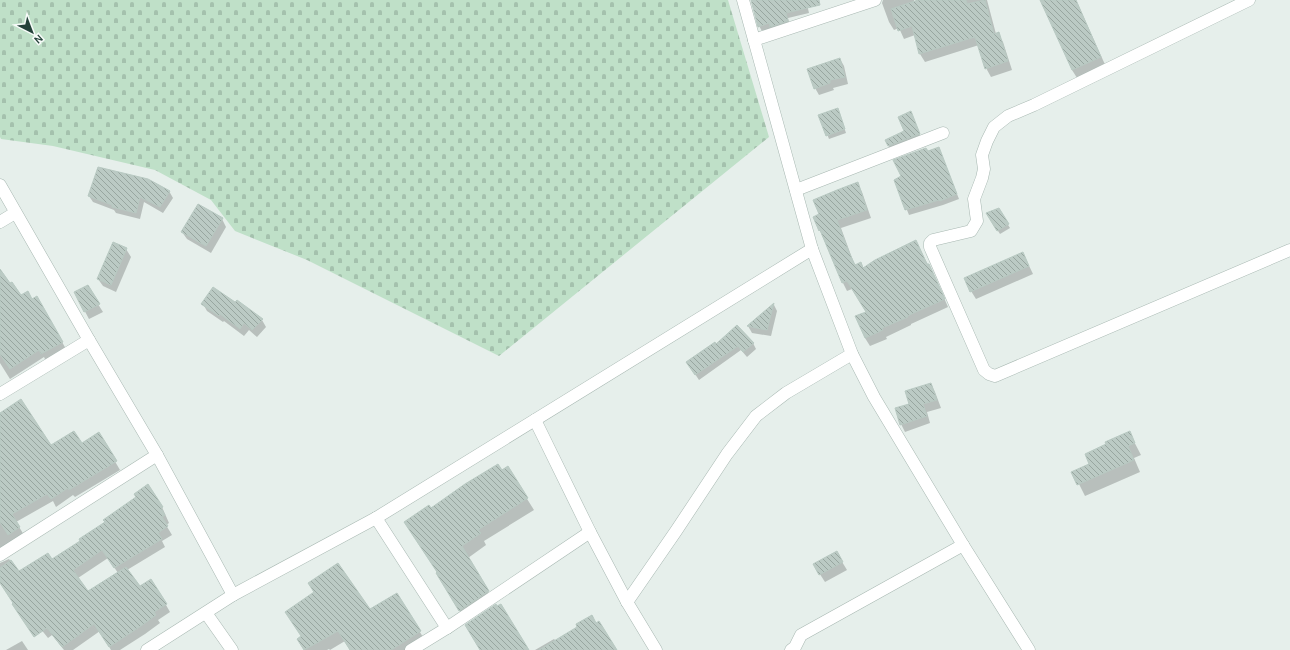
<svg xmlns="http://www.w3.org/2000/svg" width="1290" height="650" font-family="Karla,sans-serif">
<style>
.cemetery{fill:url(#cemetery-stones)}
.shadow{fill:#0003;fill-rule:evenodd}
.building{fill:url(#building-back-hatch);stroke:#b8c9c2}
.lines{fill:none;stroke-linecap:round;stroke-linejoin:round}
.street-casing{stroke:#a8b8b2;stroke-width:13}
.street{stroke:#fff;stroke-width:12}
</style>
<defs>
<pattern id="cemetery-stones" width="16" height="16" patternUnits="userSpaceOnUse"><rect width="16" height="16" fill="#bfe0c8"/><path d="M2 7V4a2 2 0 0 1 4 0v3zM10 15v-3a2 2 0 0 1 4 0v3z" fill="#a4c1ad"/></pattern>
<pattern id="building-back-hatch" width="6" height="6" patternUnits="userSpaceOnUse"><rect width="6" height="6" fill="#bbcac4"/><path d="M-1 5l2 2M0 0l6 6M5-1l2 2" fill="none" stroke="#98a6a0"/></pattern>
</defs>
<rect width="100%" height="100%" fill="#e6efeb"/>
<!-- cemetery -->
<polygon class="cemetery" points="0,0 728,0 769,137 499,356 307,260 235,231 211,200 155,170 53,146 1,139 0,137"/>
<!-- shadow -->
<g class="shadow">
<polygon points="768,0 806,0 809,13 788,18 790,26 774,31 772,28 762,31 759,26"/>
<polygon points="883,0 914,0 914,2 922,0 987,0 996,34 998,34 1003,42 1012,70 991,77 986,68 979,45 925,62 920,54 915,35 904,39 899,28 894,30 889,22 882,3"/>
<polygon points="1045,0 1076,0 1107,69 1079,81 1072,70"/>
<polygon points="840,59 844,66 848,84 833,88 834,90 819,95 815,88"/>
<polygon points="839,112 846,133 829,139 820,116"/>
<polygon points="912,116 921,138 890,149 886,140 906,132"/>
<polygon points="939,148 959,199 943,205 909,215 895,180 902,177 928,152"/>
<polygon points="858,184 862,192 871,218 841,228 855,266 861,263 864,269 920,249 928,265 929,265 933,273 948,307 911,324 911,325 886,337 887,339 870,346 865,338 867,312 852,289 847,291 843,283 814,217 820,215"/>
<polygon points="169,191 173,198 163,213 144,202 140,219 116,213 114,210 93,202 89,196"/>
<polygon points="998,209 1010,228 1000,234 987,214"/>
<polygon points="222,219 226,227 211,253 187,239 182,232"/>
<polygon points="126,249 131,257 116,292 103,286 98,279"/>
<polygon points="1023,253 1033,274 976,299 971,291"/>
<polygon points="0,270 20,297 32,300 37,298 66,349 46,361 44,357 10,379 0,363"/>
<polygon points="87,287 103,312 89,319 75,293"/>
<polygon points="203,304 262,320 266,327 257,337 249,330 244,336 224,321 223,322 207,311"/>
<polygon points="774,305 777,311 771,336 752,333 748,326"/>
<polygon points="753,343 756,349 747,357 741,350 699,380 691,368 716,345"/>
<polygon points="931,384 935,392 941,408 927,412 930,423 905,432 901,424 910,404"/>
<polygon points="0,414 51,446 82,444 99,434 120,470 75,497 73,495 56,507 53,501 16,522 24,535 0,558"/>
<polygon points="1129,432 1141,455 1134,458 1140,472 1085,496 1073,472 1090,465 1108,445"/>
<polygon points="507,467 534,510 484,541 486,545 468,558 494,603 466,622 438,573 405,522"/>
<path d="M 162,507 L 169,523 L 166,525 L 172,535 L 162,541 L 165,547 L 127,570 L 140,588 L 166,605 L 170,612 L 158,620 L 160,623 L 145,634 L 120,650 L 111,650 L 100,631 L 73,650 L 64,650 L 52,635 L 48,638 L 8,588 L 0,571 L 0,563 L 9,559 L 18,572 L 52,561 ZM 108,558 L 118,573 L 87,593 L 78,578 Z"/>
<polygon points="836,552 847,570 825,582 814,565"/>
<polygon points="309,584 370,611 396,594 428,645 420,650 350,650 345,641 330,650 329,649 327,650 305,650 298,639 302,637 314,593"/>
<polygon points="554,639 556,641 616,650 535,650"/>
<polygon points="22,641 28,650 6,650"/>
</g>
<!-- building -->
<g class="building">
<polygon points="751,0 819,0 820,5 786,13 788,21 770,27 769,23 758,27"/>
<polygon points="918,0 966,0 967,4 985,0 994,34 999,32 1008,61 985,69 975,37 919,54 912,26 898,31 891,9"/>
<polygon points="1040,0 1076,0 1101,57 1072,70"/>
<polygon points="840,58 845,77 830,80 830,83 814,89 807,69"/>
<polygon points="838,108 845,129 826,136 818,115"/>
<polygon points="911,111 920,134 888,146 885,140 904,131 898,117"/>
<polygon points="939,147 957,194 940,201 939,200 905,210 894,180 901,176 893,160 926,148 928,151"/>
<polygon points="98,167 148,179 170,191 160,207 140,197 136,213 112,207 112,205 88,196"/>
<polygon points="858,182 867,210 837,220 849,252 855,265 861,262 863,268 875,260 916,240 927,264 929,264 945,299 907,316 908,317 882,328 883,330 865,338 855,316 866,312 847,281 842,283 820,230 819,231 813,217 819,214 813,200 837,190"/>
<polygon points="198,204 223,218 206,246 181,232"/>
<polygon points="999,208 1009,224 997,231 986,213"/>
<polygon points="113,242 127,248 111,285 97,279"/>
<polygon points="1023,252 1029,266 970,292 964,278"/>
<polygon points="0,269 10,283 12,282 21,295 28,291 32,299 37,296 63,342 41,354 39,350 10,369 0,354"/>
<polygon points="88,285 100,304 84,312 74,292"/>
<polygon points="213,287 235,302 237,300 263,319 252,330 244,323 240,329 220,314 219,316 201,304"/>
<polygon points="774,303 767,330 747,326"/>
<polygon points="737,325 754,343 743,352 738,346 695,375 686,362 715,342 716,344"/>
<polygon points="931,383 937,400 923,404 927,416 900,425 895,408 909,404 905,391"/>
<polygon points="21,399 51,445 74,431 82,443 99,432 117,461 69,490 68,488 51,499 47,494 12,514 20,527 8,535 0,522 0,413"/>
<polygon points="1130,431 1135,443 1128,446 1134,460 1077,485 1071,472 1089,464 1085,454 1106,444 1105,442"/>
<polygon points="498,464 502,470 508,466 528,498 478,530 481,533 462,546 489,591 459,611 436,573 437,572 404,522 429,505 431,508 465,484"/>
<polygon points="148,484 163,507 161,508 165,515 162,517 168,526 158,533 162,539 114,568 102,550 73,570 88,591 126,567 140,586 151,579 167,604 154,612 156,615 141,626 109,647 94,624 62,647 47,628 34,637 12,604 13,603 0,583 0,568 11,560 19,571 48,553 52,559 80,541 79,539 105,522 103,520 136,497 134,494"/>
<polygon points="837,551 843,562 819,575 813,564"/>
<polygon points="338,563 370,609 397,593 421,631 391,650 350,650 338,631 304,650 297,639 301,636 285,612 314,592 308,583"/>
<polygon points="496,604 497,606 501,604 529,650 480,650 465,625"/>
<polygon points="592,615 596,623 599,621 617,650 539,650 577,627 576,624"/>
</g>
<g class="lines">
<!-- street casing -->
<g class="street-casing">
<g id="street">
<polyline points="743,0 812,249 852,354 874,397 963,545 1029,650"/>
<polyline points="1249,0 1034,105 1008,116 994,127 987,141 982,155 984,169 982,178 974,199 977,221 971,231 933,240 930,243 930,247 984,370 989,374 995,376 1290,250"/>
<polyline points="754,40 875,0"/>
<polyline points="0,185 89,340 157,455 233,595"/>
<polyline points="796,190 943,133"/>
<polyline points="0,222 15,213"/>
<polyline points="0,394 89,340"/>
<polyline points="535,420 590,532 627,602 656,650"/>
<polyline points="376,518 447,628"/>
<polyline points="0,555 157,455"/>
<polyline points="627,602 676,531 727,454 756,416 786,393 852,354"/>
<polyline points="206,613 232,650"/>
<polyline points="147,650 233,595 376,518 812,249"/>
<polyline points="411,650 447,628 590,532"/>
<polyline points="791,650 795,647 801,635 963,545"/>
</g>
</g>
<!-- street -->
<use href="#street" class="street"/>
</g>
<!-- north arrow -->
<g transform="translate(32 32) rotate(138)" stroke="#f7fbf9" stroke-width="3" paint-order="stroke">
<path d="M0-3L7 15L0 10L-7 15Z" fill="#24423a"/>
<text y="-6" font-size="11" font-weight="bold" text-anchor="middle" fill="#24423a">N</text>
</g>
</svg>
